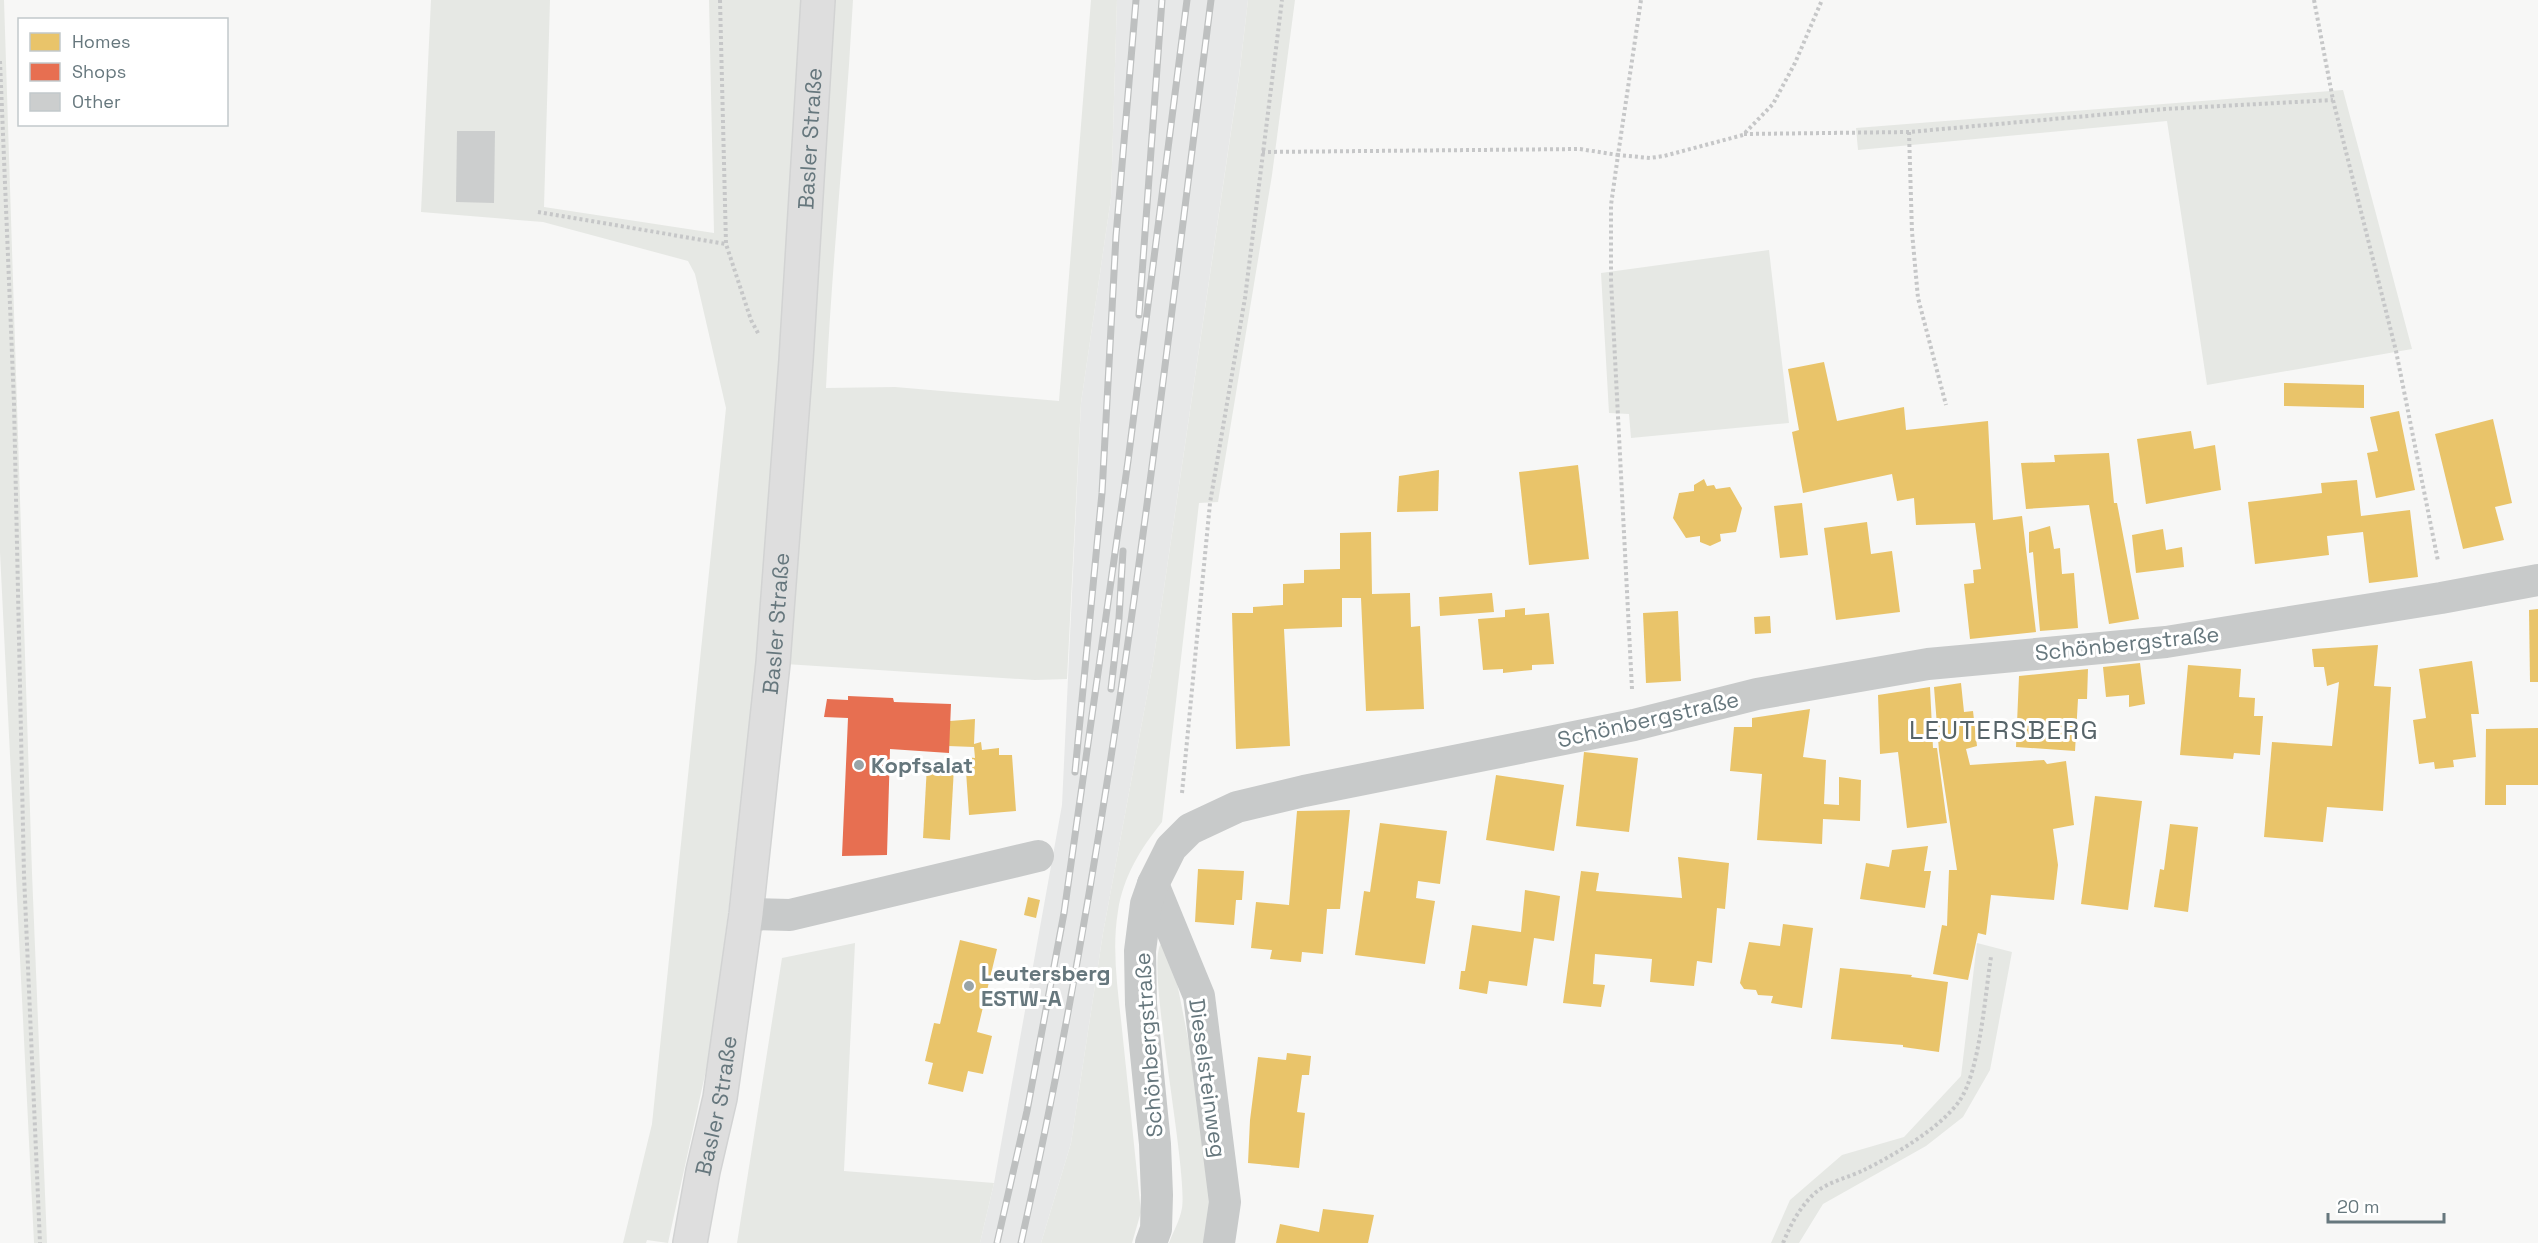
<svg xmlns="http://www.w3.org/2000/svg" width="2538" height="1243" font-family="'Space Grotesk',sans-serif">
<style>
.built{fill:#e7e8e8}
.green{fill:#e6e8e4}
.homes{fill:#e9c46a}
.shops{fill:#e76f51}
.building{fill:#cccece}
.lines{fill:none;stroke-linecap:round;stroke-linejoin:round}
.secondary-casing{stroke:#d2d3d3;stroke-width:36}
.path{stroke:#c6c7c8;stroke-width:4;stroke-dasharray:3 3;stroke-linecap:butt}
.street{stroke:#c8caca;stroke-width:32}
.secondary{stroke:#dedede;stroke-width:33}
.rail-casing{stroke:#bec0c0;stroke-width:7}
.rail{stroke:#fff;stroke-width:4.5;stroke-dasharray:14;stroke-linecap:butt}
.poi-dot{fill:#99a4a7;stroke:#fff;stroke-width:2}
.labels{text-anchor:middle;stroke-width:6;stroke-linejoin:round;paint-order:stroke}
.street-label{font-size:22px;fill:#66777d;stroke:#fff}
.poi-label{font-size:22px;font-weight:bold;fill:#66777d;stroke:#fff;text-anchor:start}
.quarter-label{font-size:26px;letter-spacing:1.5px;fill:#576469;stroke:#fff}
</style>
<rect width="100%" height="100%" fill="#f7f7f6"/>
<!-- built -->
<polygon class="built" points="1117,0 1248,0 1239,76 1153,663 1103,933 1071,1143 1041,1243 980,1243 994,1183 1062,805 1081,403 1111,198"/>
<!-- green -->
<g class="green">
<polygon points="0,0 4,0 32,873 47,1243 34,1243 0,552"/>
<path d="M 431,0 L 550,0 L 544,207 L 714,233 L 709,0 L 853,0 C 846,130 832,259 826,388 L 895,387 L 1059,401 L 1091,0 L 1117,0 L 1111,198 L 1081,403 L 1067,679 L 1035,680 L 756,662 L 729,906 L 710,1052 L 668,1243 L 647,1240 L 646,1243 L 623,1243 L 652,1124 L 726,408 L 695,274 L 688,261 L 543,222 L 421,212 Z"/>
<path d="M 1248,0 L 1295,0 L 1272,175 L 1218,502 L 1199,503 L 1162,822 C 1141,848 1123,877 1118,911 C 1111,953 1119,997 1123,1039 C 1129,1096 1135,1154 1141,1212 L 1132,1243 L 1041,1243 L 1071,1143 L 1103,933 L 1153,663 L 1239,77 Z"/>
<polygon points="2343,90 2412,349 2207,385 2167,121 1858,150 1856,128"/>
<polygon points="1769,250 1789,423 1631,438 1629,414 1609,413 1601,273"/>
<polygon points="855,943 844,1171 994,1183 980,1243 737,1243 782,958"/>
<polygon points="1977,943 2012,952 1990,1070 1963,1117 1926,1146 1823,1204 1799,1243 1771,1243 1790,1200 1842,1155 1904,1137 1961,1076"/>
<path d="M 1161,944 L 1171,952 L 1216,1181 L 1212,1243 L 1169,1243 C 1173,1232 1180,1220 1182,1208 C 1188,1168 1145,962 1161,944 Z"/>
</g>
<!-- homes -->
<g class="homes">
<polygon points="1824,362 1837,421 1904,407 1906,430 1988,421 1993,520 2022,516 2036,632 1970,639 1964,584 1974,583 1973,570 1981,569 1975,523 1916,525 1914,498 1897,501 1892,474 1803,493 1792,432 1799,430 1788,369"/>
<polygon points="2284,383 2364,385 2364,408 2284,406"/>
<polygon points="2399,411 2415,490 2376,498 2367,453 2378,451 2370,417"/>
<polygon points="2493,419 2512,503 2495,507 2504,540 2463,549 2435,434"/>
<polygon points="2191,431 2194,449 2215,445 2221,490 2146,504 2137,439"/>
<polygon points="2109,453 2114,503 2117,503 2139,619 2109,624 2089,505 2026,509 2021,463 2055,462 2054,455"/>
<polygon points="1578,465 1589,559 1529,565 1519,472"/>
<polygon points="1439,470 1438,511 1397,512 1399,476"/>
<polygon points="1704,479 1707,486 1714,485 1716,489 1730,487 1742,508 1736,532 1720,534 1721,541 1710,546 1700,542 1700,536 1686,538 1673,518 1679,493 1694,491 1694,485"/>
<polygon points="2357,480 2361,516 2410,510 2418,577 2369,583 2363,532 2327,536 2329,555 2255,564 2248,502 2322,493 2321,483"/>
<polygon points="1802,503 1808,555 1780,558 1774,506"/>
<polygon points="1867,522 1871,554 1892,551 1900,612 1836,620 1824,528"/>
<polygon points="2050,526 2054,549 2060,548 2062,574 2074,573 2078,628 2040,631 2033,552 2029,553 2029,532"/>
<polygon points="2163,529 2166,550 2182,547 2184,567 2136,573 2132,535"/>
<polygon points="1371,532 1372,594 1410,593 1411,627 1420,626 1424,709 1366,711 1361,598 1342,598 1342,627 1284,629 1290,746 1236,749 1232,613 1253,613 1253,607 1283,605 1283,584 1304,583 1304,570 1340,569 1340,533"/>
<polygon points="1492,593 1494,612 1440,616 1439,597"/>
<polygon points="1525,608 1525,615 1549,613 1554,664 1532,665 1532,670 1503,673 1503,669 1483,670 1478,619 1505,617 1505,610"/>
<polygon points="2538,609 2538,682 2530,682 2529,610"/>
<polygon points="1678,611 1681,681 1646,683 1643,613"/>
<polygon points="1770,616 1771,633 1755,634 1754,617"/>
<polygon points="2378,645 2374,686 2391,687 2383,811 2327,807 2323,842 2264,837 2272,742 2332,746 2339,682 2327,686 2324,667 2314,667 2312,649"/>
<polygon points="2472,661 2479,714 2471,714 2476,757 2453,760 2454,767 2435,769 2434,762 2419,764 2413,720 2426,718 2419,669"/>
<polygon points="2140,663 2145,704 2129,707 2129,695 2106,697 2103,667"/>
<polygon points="2188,665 2241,669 2239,697 2255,698 2254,716 2263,716 2260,755 2234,753 2233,759 2180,755"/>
<polygon points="2088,669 2087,699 2078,699 2075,751 2016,747 2019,676"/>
<polygon points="1961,683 1964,712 1973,711 1977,746 1966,749 1970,765 2044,760 2047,764 2066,761 2074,825 2053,829 2058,865 2054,900 1991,895 1986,935 1978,933 1968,980 1933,974 1942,925 1947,926 1949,870 1957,870 1939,751 1934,687"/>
<polygon points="1930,687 1933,748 1937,748 1947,823 1907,828 1898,752 1880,754 1878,695"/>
<polygon points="1810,709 1803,757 1826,760 1824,804 1839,805 1839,777 1861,780 1860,821 1823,819 1822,844 1757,840 1762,774 1730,771 1734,727 1752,727 1752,718"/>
<polygon points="975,719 974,744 981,742 982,750 999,748 999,755 1012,755 1016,811 969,815 965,757 975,758 974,747 948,746 950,721"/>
<polygon points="2538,728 2538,785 2506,785 2506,805 2485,805 2486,729"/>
<polygon points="1584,752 1638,758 1629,832 1576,826"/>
<polygon points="927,765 954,767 950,840 923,838"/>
<polygon points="1496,775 1564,785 1554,851 1486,840"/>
<polygon points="2095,796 2142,801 2128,910 2081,904"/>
<polygon points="1350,810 1340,909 1327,909 1323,954 1302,952 1301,962 1270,959 1272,950 1251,948 1256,902 1289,905 1297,811"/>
<polygon points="1380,823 1447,831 1440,884 1418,881 1416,898 1435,901 1425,964 1355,955 1364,891 1370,892"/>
<polygon points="2170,824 2198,827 2188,912 2154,907 2160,869 2164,870"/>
<polygon points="1928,846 1924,871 1931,871 1925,908 1860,899 1866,863 1889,867 1892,850"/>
<polygon points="1678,857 1729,863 1725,909 1717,908 1712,963 1697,961 1694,986 1650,982 1652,959 1595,954 1593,984 1605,985 1601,1007 1563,1003 1581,871 1599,873 1596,891 1682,898"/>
<polygon points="1198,869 1244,871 1242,900 1236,900 1234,925 1195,922"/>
<polygon points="1525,890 1560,896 1554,941 1534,938 1527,986 1489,981 1487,994 1459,989 1461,971 1465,971 1472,925 1521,932"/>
<polygon points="1028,897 1040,900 1036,918 1024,915"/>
<polygon points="1783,924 1813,928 1802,1008 1771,1003 1773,996 1758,995 1756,990 1744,989 1740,983 1749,942 1780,946"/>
<polygon points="960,940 997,949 977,1032 992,1036 983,1074 968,1071 963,1092 928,1084 933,1063 925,1061 934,1023 940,1024"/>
<polygon points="1840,968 1912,975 1911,977 1948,982 1939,1052 1903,1047 1903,1045 1831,1039"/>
<polygon points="1287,1053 1311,1056 1309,1075 1302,1075 1297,1112 1305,1113 1299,1168 1248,1163 1250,1120 1258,1057 1286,1060"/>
<polygon points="1323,1209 1374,1215 1368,1243 1276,1243 1280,1224 1319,1232"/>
</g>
<!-- shops -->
<polygon class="shops" points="848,696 893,698 894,702 951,704 949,753 890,749 887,855 842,856 848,718 824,717 827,699 848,700"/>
<!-- building -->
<polygon class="building" points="457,131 495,131 494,203 456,202"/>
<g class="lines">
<!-- secondary casing -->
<g class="secondary-casing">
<g id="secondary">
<path id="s1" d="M 690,1243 L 703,1171 L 720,1098 L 746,914 L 773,663 L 796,360 L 818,0"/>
</g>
</g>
<!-- path -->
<g class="path">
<polyline points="720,0 726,244 751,320 759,335"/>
<polyline points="2314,0 2333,100 2396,351 2438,561"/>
<polyline points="0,61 14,403 24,875 40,1243"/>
<polyline points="1909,132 1912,232 1918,298 1946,405"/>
<polyline points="1744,134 1909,132 2165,109 2333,100"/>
<polyline points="1262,152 1580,149 1618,155 1641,0"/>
<polyline points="538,212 726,244"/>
<polyline points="1632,689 1611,280 1611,205 1618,155 1650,158 1664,156 1743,135 1773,104 1795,63 1822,0"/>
<polyline points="1182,793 1210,503 1245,298 1282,0"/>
<path d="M 1783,1243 C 1791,1224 1799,1208 1815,1193 C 1827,1182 1850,1177 1864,1170 C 1894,1155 1941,1128 1960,1100 C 1980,1070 1985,995 1991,957"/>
</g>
<!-- street -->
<g class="street">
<polyline points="1153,884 1199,996 1225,1202 1219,1243"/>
<polyline points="746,914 790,915 1038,856"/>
<polyline points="1151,1243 1156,1229 1157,1195 1155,1144 1141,1004 1140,951 1146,904 1153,884 1171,848 1190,829 1237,807 1304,791 1634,725 1757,694 1928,664 2166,642 2441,598 2538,580"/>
</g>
<!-- secondary -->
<use href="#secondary" class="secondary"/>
<!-- rail casing -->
<g class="rail-casing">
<g id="rail">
<polyline points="1139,315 1162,0"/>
<polyline points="1111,689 1119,618 1123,551"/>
<polyline points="1075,772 1102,493 1116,236 1136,0"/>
<polyline points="997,1243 1027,1111 1064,913 1128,461 1187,0"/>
<path d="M 1021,1243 C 1113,834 1158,415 1211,0"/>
</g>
</g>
<!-- rail -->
<use href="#rail" class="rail"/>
</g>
<!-- markers -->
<g class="poi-dot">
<circle cx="859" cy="765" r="6"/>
<circle cx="969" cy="986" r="6"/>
</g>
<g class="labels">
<!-- street labels -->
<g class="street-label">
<text dy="8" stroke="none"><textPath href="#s1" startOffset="1112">Basler Straße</textPath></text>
<text dy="8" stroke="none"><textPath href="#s1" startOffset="626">Basler Straße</textPath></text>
<text transform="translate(2127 643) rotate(-6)" y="8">Schönbergstraße</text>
<text transform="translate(1648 719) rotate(-13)" y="8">Schönbergstraße</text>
<text transform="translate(1148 1045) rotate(-94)" y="8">Schönbergstraße</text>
<text transform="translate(1208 1078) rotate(82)" y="8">Dieselsteinweg</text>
<text dy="8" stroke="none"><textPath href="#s1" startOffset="140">Basler Straße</textPath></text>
</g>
<!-- poi labels -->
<g class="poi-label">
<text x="871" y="773">Kopfsalat</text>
<text x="981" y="981">Leutersberg<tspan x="981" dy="25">ESTW-A</tspan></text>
</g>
<!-- quarter labels -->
<g class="quarter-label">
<text x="2004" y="739">LEUTERSBERG</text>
</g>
</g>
<!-- legend -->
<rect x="18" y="18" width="210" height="108" fill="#ffffff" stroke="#c2c9cb" stroke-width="1.5"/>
<rect x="30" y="33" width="30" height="18" fill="#e9c46a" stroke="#c2c9cb" stroke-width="1.5"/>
<text x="72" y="48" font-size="18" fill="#66777d">Homes</text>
<rect x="30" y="63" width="30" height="18" fill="#e76f51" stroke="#c2c9cb" stroke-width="1.5"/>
<text x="72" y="78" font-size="18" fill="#66777d">Shops</text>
<rect x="30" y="93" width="30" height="18" fill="#cccece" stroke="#c2c9cb" stroke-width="1.5"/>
<text x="72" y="108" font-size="18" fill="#66777d">Other</text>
<!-- scale -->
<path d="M2328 1213v9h116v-9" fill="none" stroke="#66777d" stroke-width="3"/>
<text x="2337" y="1213" font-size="18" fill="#66777d" stroke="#ffffff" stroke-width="4.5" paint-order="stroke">20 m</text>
</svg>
